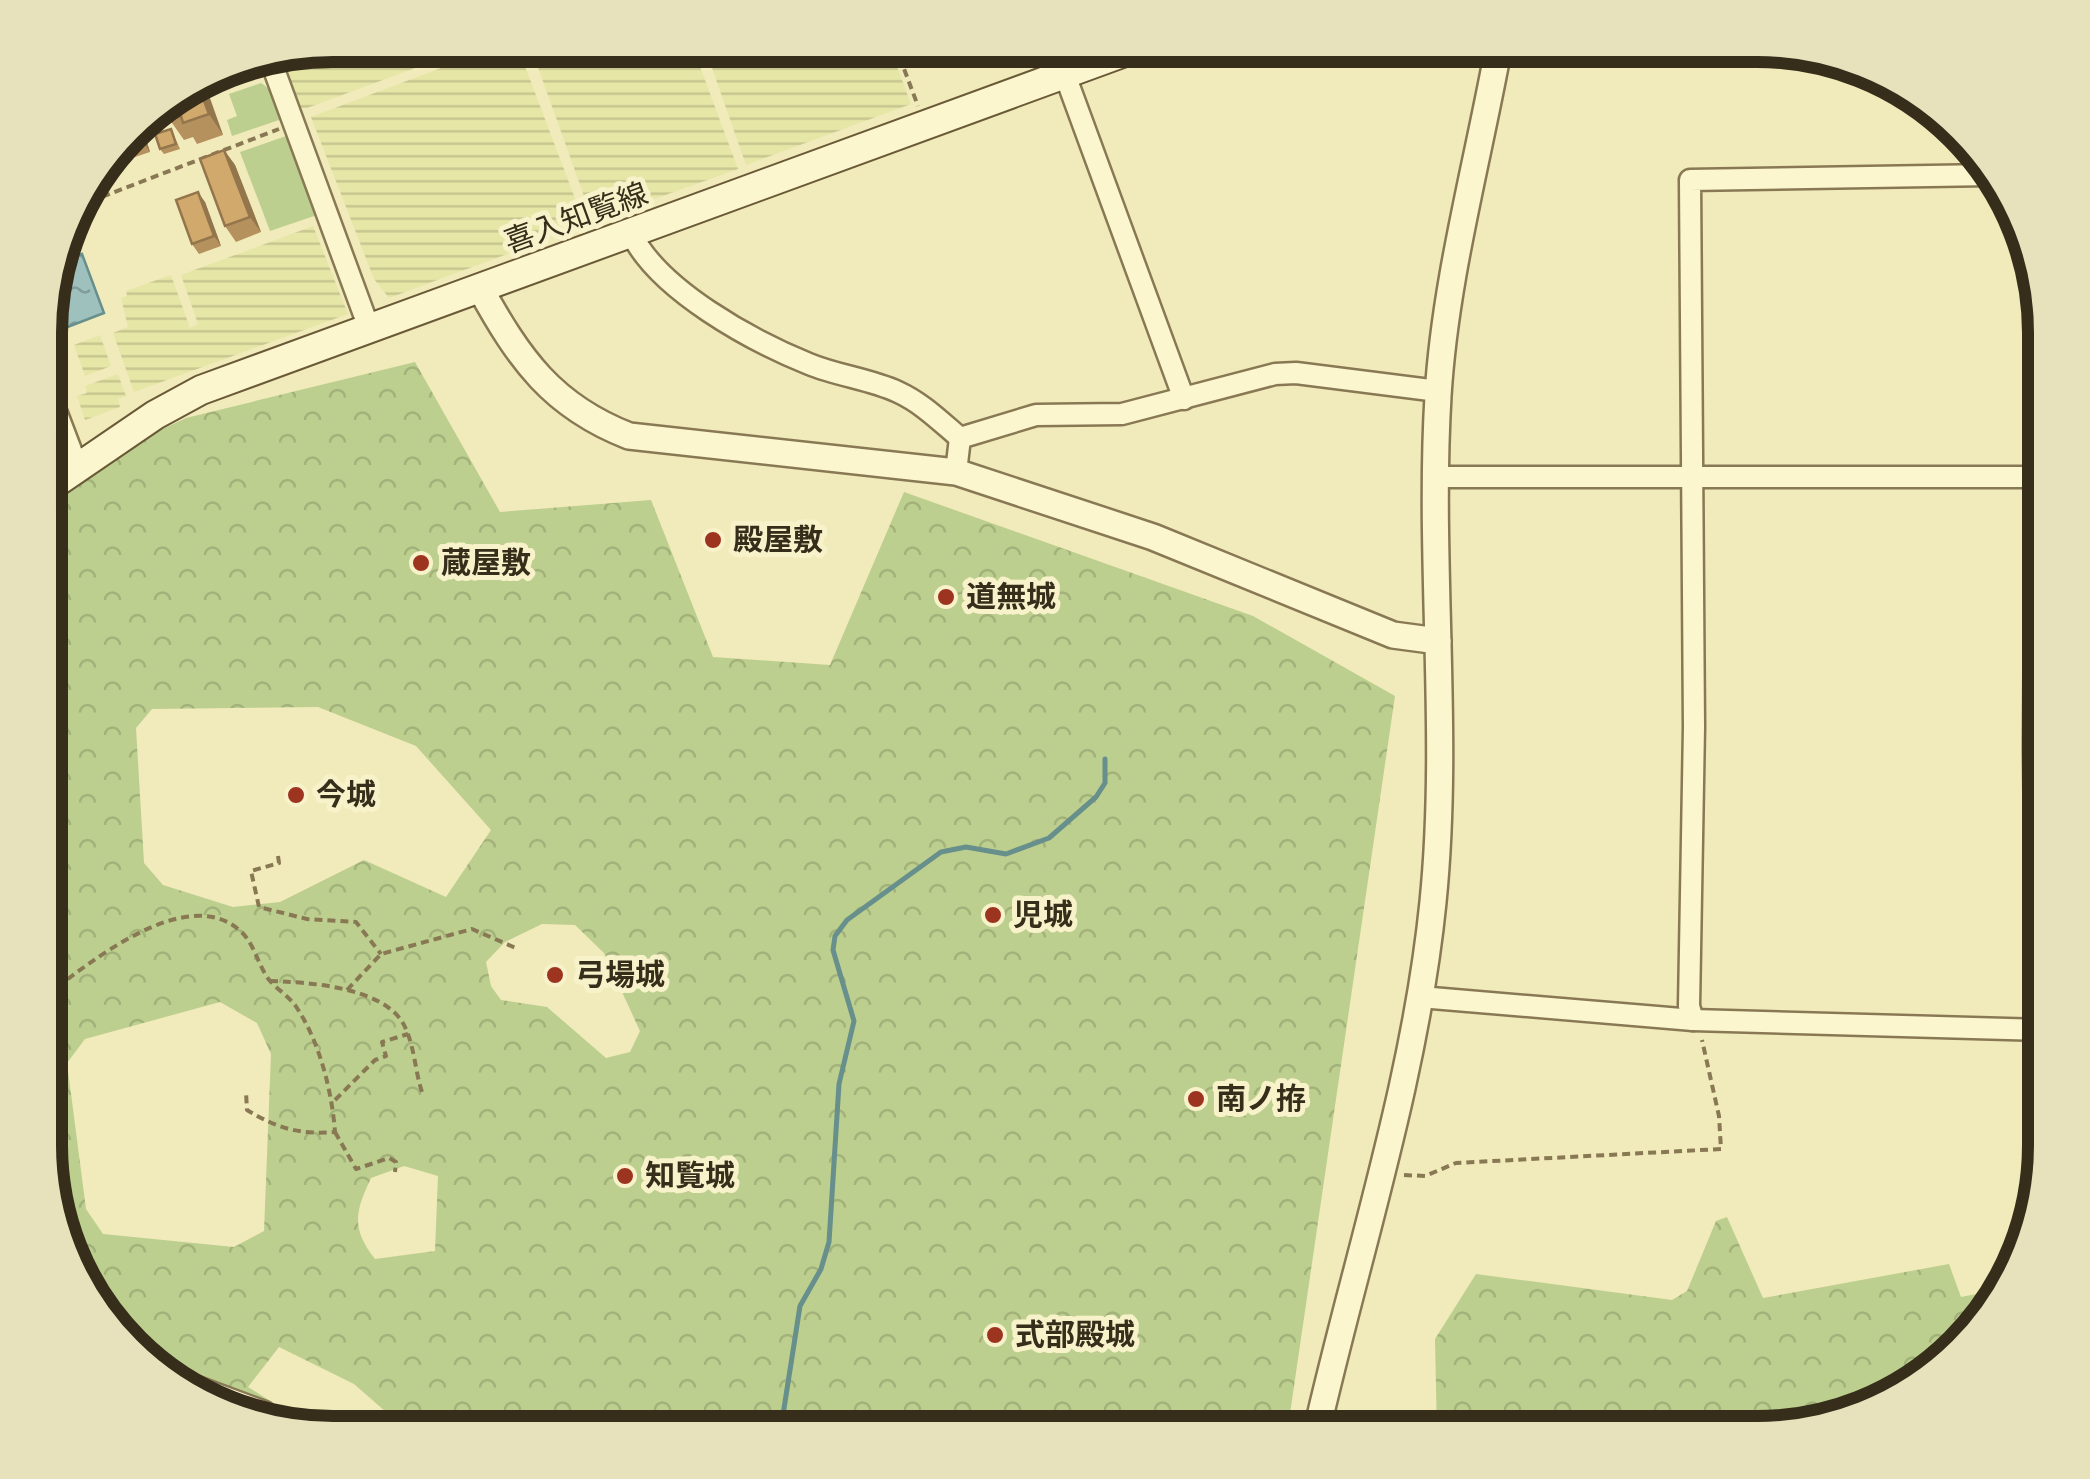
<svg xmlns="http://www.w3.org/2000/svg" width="2090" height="1479" font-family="Bitter,'Noto Sans JP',serif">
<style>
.farmland{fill:url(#farmland-rules)}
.green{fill:#bccf8e}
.forest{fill:url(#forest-crowns);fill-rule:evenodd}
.water{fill:url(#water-ripples);stroke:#678f8c;stroke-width:2.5}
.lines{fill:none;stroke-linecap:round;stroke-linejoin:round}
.stream{stroke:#678f8c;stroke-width:5}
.minor-casing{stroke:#887954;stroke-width:25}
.tertiary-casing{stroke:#887954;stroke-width:30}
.secondary-casing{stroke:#6a5937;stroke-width:32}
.path{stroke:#887954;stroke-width:4;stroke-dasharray:8 5;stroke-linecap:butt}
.minor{stroke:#fbf6ce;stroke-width:20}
.tertiary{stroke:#fbf6ce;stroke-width:25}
.secondary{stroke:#fbf6ce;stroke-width:28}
.wall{fill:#b5915e}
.shaded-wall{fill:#93764c}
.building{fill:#d2a96d;stroke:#93764c;stroke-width:2.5}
.poi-dot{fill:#9c3420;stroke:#f8f2ca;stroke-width:4}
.labels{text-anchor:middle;stroke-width:10;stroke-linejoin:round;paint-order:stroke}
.street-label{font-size:30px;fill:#362d1a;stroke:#f8f2ca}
.poi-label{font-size:30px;font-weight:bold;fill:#362d1a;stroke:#f8f2ca;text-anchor:start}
.rim{fill:none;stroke:#362d1a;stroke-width:12}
</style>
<defs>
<pattern id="farmland-rules" width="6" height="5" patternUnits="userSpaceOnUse" patternTransform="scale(2.5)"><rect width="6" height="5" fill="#e6e7a7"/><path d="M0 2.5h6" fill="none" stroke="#c6c68f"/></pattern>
<pattern id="forest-crowns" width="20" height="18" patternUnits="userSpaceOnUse" patternTransform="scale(2.5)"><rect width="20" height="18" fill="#bccf8e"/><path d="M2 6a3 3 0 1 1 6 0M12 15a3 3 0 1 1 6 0" fill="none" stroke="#a2b27a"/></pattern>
<pattern id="water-ripples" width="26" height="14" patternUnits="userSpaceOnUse" patternTransform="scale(2.5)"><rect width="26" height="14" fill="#9fc1bd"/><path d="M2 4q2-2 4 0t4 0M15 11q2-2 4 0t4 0" fill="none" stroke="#829d99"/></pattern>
</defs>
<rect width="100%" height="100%" fill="#f1eaba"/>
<!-- farmland -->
<g class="farmland">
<polygon points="333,45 431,45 437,60 307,108 297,108 277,54"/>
<polygon points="502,45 517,45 585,225 389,298 374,279 311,117"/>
<polygon points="530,45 692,45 738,169 593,221"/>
<polygon points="704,45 889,45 911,104 746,165"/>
<polygon points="313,226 348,314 134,392 113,333 128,327 121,298 127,296 126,291 171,275 190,328 198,324 181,275"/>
<polygon points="100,335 111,366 85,376 74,345"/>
<polygon points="118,374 126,396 118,399 120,407 85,420 77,396 87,393 85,386"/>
</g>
<!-- green -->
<g class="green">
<path d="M 261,83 C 273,90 283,106 279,120 L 232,136 L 227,120 L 237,116 L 229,94 Z"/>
<polygon points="289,135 317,215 270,231 240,152"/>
</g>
<!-- forest -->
<g class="forest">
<path d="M 415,362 L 500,512 L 651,500 L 713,657 L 830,665 L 904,492 L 1253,616 L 1395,696 L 1287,1434 L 410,1433 L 354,1384 L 279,1347 L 248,1387 L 322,1433 L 315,1433 L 157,1374 L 83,1289 L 47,1183 L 48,483 L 186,418 ZM 318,707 L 416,746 L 491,830 L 446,897 L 364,860 L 280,902 L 233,907 L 163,885 L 144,863 L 136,728 L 152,709 ZM 542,924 L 575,925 L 604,953 L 640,1031 L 630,1052 L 606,1058 L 547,1007 L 501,1000 L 491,986 L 486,962 L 505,942 ZM 220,1002 L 257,1023 L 271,1054 L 264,1231 L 234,1247 L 103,1234 L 86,1209 L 67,1063 L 85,1039 ZM 404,1166 L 438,1176 L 435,1251 L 375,1259 C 351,1228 355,1212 371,1178 Z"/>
<polygon points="1727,1217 1763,1298 1949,1264 1961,1297 1997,1290 1985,1322 1884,1405 1757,1434 1437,1434 1435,1339 1476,1274 1672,1300 1687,1291 1716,1221"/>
</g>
<!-- water -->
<polygon class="water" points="82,254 104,313 52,333 48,295 59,263"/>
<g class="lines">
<!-- stream -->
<polyline class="stream" points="780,1434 800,1306 821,1269 829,1242 839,1084 854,1021 833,950 835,936 847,920 941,852 966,847 1006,854 1049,838 1096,797 1105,783 1105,759"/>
<!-- minor casing -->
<g class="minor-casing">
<g id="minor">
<polyline points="1054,45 1184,399"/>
<polyline points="269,56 369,328"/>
<path d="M 631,233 C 658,290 752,341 809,364 C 838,376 870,379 898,392 C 922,403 940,421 960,438"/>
<polyline points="48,390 77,466"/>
<polyline points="956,472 960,438 1036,415 1122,414 1275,374 1296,373 1438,391"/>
<polyline points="1435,477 2044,477"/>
<polyline points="1420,997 1693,1020 2044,1030"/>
<polyline points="1693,1020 1689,1006 1694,727 1690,180 1990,175"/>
<polyline points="2037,1030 2034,748 2037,289"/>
</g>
</g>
<!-- tertiary casing -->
<g class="tertiary-casing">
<g id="tertiary">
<path d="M 480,288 C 519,359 552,406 629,436 L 956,472 L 1153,537 L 1393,635 L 1438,641"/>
<polyline points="185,1385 263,1414"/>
<path d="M 1316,1434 C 1356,1258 1415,1082 1433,902 C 1450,734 1428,564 1438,396 C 1445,279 1478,161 1499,45"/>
</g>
</g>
<!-- secondary casing -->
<g class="secondary-casing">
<polyline id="secondary" points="48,488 155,415 201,390 1144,45"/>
</g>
<!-- path -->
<g class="path">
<polyline points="895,45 918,106"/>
<polyline points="78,206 279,129"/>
<polyline points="278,856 279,863 251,871 259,907 307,919 356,922 381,954"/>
<path d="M 270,981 C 307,982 387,987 405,1027 C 415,1048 415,1073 423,1095"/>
<polyline points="347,990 381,954 472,929 518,949"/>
<path d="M 47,995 C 90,962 185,885 238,929 C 255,942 257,965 270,981 C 278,990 290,997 297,1008 C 320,1043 332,1092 335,1132 C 299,1135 277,1128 247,1110 L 246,1092"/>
<polyline points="335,1100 375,1060 386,1056 382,1042 408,1034"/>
<polyline points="335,1132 356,1169 389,1158 396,1162 395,1172"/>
<polyline points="1404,1175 1425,1176 1456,1163 1721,1149 1719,1116 1702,1040"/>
</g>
<!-- minor -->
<use href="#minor" class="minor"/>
<!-- tertiary -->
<use href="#tertiary" class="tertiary"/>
<!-- secondary -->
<use href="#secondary" class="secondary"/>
</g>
<!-- wall -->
<g class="wall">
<polygon points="203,82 223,135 197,144 193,137 184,140 170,120 164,104"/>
<polygon points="140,121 150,152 132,158 123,142"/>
<polygon points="171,129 180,149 164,154 160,149"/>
<polygon points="224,150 235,165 261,232 236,242 225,226"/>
<polygon points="95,175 100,190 81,197 83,190"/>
<polygon points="205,202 221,246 199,254 192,244"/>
</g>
<!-- shaded-wall -->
<g class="shaded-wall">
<polygon points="203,82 205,84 223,135 209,114 198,85"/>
<polygon points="140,121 150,152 143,142 137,124"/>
<polygon points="224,150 235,165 261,232 250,217"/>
<polygon points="198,192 205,202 221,246 214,236"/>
</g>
<!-- building -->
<g class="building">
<polygon points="198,85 209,114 183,123 181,116 170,120 164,104"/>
<polygon points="137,124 143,142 125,148 123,142"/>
<polygon points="171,129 176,144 160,149 155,134"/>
<polygon points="224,150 250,217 225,226 200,159"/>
<polygon points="198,192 214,236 192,244 176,200"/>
</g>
<!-- markers -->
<g class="poi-dot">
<circle cx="713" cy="540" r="10"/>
<circle cx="421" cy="563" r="10"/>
<circle cx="946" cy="597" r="10"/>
<circle cx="296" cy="795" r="10"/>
<circle cx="993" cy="915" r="10"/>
<circle cx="555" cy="975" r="10"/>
<circle cx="1196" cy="1099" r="10"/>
<circle cx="625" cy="1176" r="10"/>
<circle cx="995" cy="1335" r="10"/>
</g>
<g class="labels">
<!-- street labels -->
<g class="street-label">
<text transform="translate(576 218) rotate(-20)" y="10">喜入知覧線</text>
</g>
<!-- poi labels -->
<g class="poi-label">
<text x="733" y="550">殿屋敷</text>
<text x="441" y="573">蔵屋敷</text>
<text x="966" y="607">道無城</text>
<text x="316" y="805">今城</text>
<text x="1013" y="925">児城</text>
<text x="575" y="985">弓場城</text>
<text x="1216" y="1109">南ノ拵</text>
<text x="645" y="1186">知覧城</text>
<text x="1015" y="1345">式部殿城</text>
</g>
</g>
<!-- crop -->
<path d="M0 0H2090V1479H0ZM333 62H1757A271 271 0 0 1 2028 333V1145A271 271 0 0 1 1757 1416H333A271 271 0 0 1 62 1145V333A271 271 0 0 1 333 62Z" fill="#e8e2bc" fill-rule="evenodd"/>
<path class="rim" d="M333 62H1757A271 271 0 0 1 2028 333V1145A271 271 0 0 1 1757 1416H333A271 271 0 0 1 62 1145V333A271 271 0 0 1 333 62Z"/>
</svg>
